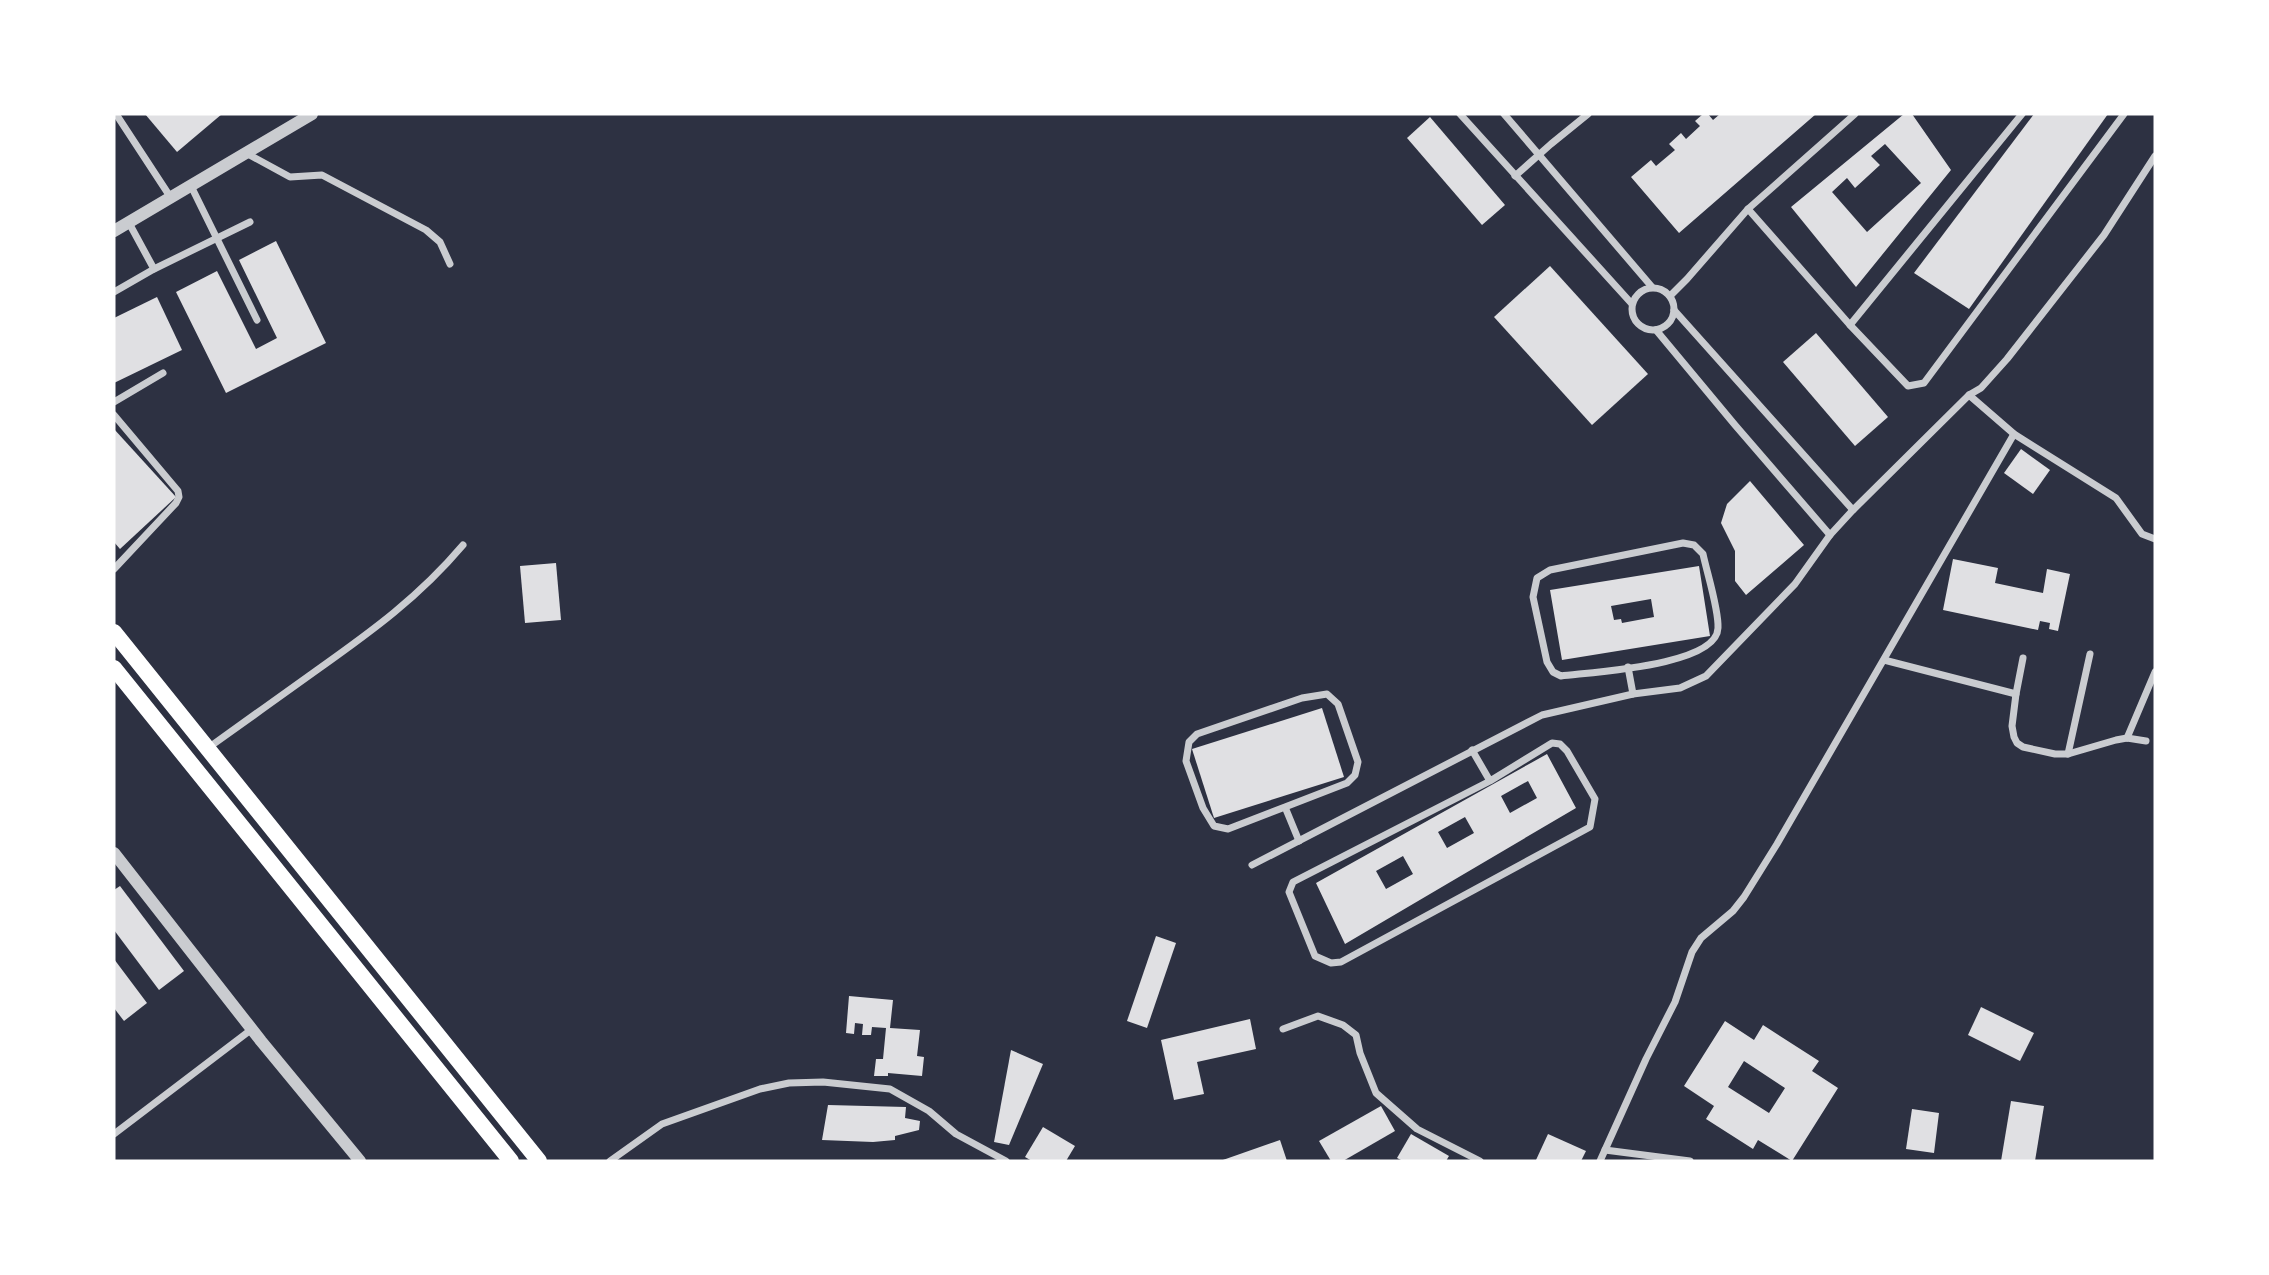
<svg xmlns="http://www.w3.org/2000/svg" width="2269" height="1275" font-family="'IBM Plex Sans',sans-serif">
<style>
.building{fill:#e0e0e3;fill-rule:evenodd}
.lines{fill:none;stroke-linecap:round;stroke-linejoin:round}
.minor{stroke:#caccd0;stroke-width:7}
.tertiary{stroke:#caccd0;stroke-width:12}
.primary{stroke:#fff;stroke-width:16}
</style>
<rect width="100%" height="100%" fill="#2d3142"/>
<!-- building -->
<g class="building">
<polygon points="145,114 222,114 177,152"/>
<polygon points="1703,114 1708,114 1713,120 1720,114 1816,114 1679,233 1631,177 1651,160 1656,166 1675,150 1669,144 1681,133 1686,139 1700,126 1695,121"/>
<path d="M 1904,114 L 1912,114 L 1951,170 L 1856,287 L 1791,207 ZM 1885,144 L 1921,183 L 1867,232 L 1832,192 L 1847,178 L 1855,188 L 1880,165 L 1871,156 Z"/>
<polygon points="2034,114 2108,114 1969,309 1914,273"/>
<polygon points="1430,117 1505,205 1482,225 1407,138"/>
<polygon points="276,241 326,343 226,393 176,292 217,271 256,349 277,338 239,260"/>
<polygon points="1550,266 1648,374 1592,425 1494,317"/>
<polygon points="157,297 182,350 114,383 114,318"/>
<polygon points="1816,333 1888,417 1855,446 1783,362"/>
<polygon points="114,429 176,497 120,549 114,542"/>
<polygon points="2021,449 2050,470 2033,494 2004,473"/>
<polygon points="1750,481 1804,545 1746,595 1735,581 1735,551 1721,523 1727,504"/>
<polygon points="1953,559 1998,568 1995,583 2043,593 2047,569 2070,574 2058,631 2049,629 2050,623 2040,621 2038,630 1943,610"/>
<polygon points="556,563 561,620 525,623 520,566"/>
<path d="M 1699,566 L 1710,636 L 1562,660 L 1550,590 ZM 1651,599 L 1654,617 L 1622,623 L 1621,619 L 1614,620 L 1611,606 Z"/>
<polygon points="1322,708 1344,777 1214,818 1192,749"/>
<path d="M 1547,754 L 1576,808 L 1345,944 L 1316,883 ZM 1528,781 L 1537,798 L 1510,813 L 1501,796 ZM 1465,817 L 1474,833 L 1447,848 L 1438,832 ZM 1403,856 L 1413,874 L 1386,889 L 1376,871 Z"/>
<polygon points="120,886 184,971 159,990 114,930 114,890"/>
<polygon points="1156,936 1176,943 1147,1028 1127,1021"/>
<polygon points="114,959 147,1003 124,1021 114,1008"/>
<polygon points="849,996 893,1000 890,1028 920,1030 917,1056 924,1057 922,1076 888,1073 888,1076 874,1076 876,1059 883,1059 886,1028 872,1027 871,1035 862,1035 863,1024 855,1023 854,1034 846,1033"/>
<polygon points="1981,1007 2034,1033 2020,1061 1968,1035"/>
<polygon points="1250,1019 1256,1049 1197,1062 1204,1094 1174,1100 1161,1040"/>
<path d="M 1725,1021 L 1754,1040 L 1763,1025 L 1819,1061 L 1812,1071 L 1838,1088 L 1792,1161 L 1758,1140 L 1753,1149 L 1706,1119 L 1714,1106 L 1684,1086 ZM 1744,1061 L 1785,1088 L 1769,1113 L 1728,1087 Z"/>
<polygon points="1011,1050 1043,1064 1009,1145 994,1142"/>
<polygon points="2011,1101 2044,1106 2035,1161 2001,1161"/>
<polygon points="828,1105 906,1107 905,1118 920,1121 919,1130 895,1136 895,1140 873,1142 822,1140"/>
<polygon points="1381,1106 1395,1131 1343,1161 1331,1161 1319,1141"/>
<polygon points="1912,1109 1939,1113 1934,1153 1906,1149"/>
<polygon points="1043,1127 1075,1146 1066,1161 1032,1161 1025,1157"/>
<polygon points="1411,1134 1449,1156 1446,1161 1403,1161 1397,1158"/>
<polygon points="1548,1134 1586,1151 1581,1161 1536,1160"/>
<polygon points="1280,1140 1287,1161 1220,1161"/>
</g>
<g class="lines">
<!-- minor -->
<g class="minor">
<polyline points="116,114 171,198"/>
<polyline points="1460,114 1632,304"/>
<polyline points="1504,114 1652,287"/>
<polyline points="246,153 290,177 322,175 426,230 440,242 450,264"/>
<polyline points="1515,176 1551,144 1588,114"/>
<polyline points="191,186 257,320"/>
<polyline points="1748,209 1850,325 1908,386 1924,383 2124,114"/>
<polyline points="129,223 154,269"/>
<circle cx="1653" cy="309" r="21"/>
<polyline points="114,292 154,269 250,222"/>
<polyline points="1670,296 1687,279 1748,209 1855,114"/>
<polyline points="1674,310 1853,510"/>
<polyline points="1850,325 2022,114"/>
<polyline points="1656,330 1735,425 1830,535"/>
<polyline points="1969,395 2014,434 2116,498 2142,534 2155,539"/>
<polyline points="114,402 163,373"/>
<polyline points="114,415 178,491 179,497 176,503 114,569"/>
<path d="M 1683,543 L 1694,545 L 1703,554 C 1707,573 1719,610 1718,628 C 1717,666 1591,672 1561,676 L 1553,672 L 1547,662 L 1533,597 L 1537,578 L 1550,570 Z"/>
<polyline points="1884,660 2016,694 2012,726 2014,737 2017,743 2023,747 2055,754 2068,754 2116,740 2127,738 2146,741"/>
<polyline points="1628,667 1633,694"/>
<polyline points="2016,694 2023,658"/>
<polyline points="2127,738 2155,672"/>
<path d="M 208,748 C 244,722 281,696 317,670 C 372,631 419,597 463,545"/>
<polyline points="1472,750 1490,781 1552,743 1560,744 1567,751 1595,799 1590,827 1341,962 1331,963 1315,956 1289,892 1293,882 1490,781"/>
<polyline points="2068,754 2090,654"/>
<polyline points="1285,807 1347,783 1355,775 1358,762 1338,704 1327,694 1302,698 1197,734 1189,742 1186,761 1203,808 1214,826 1228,829 1285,807 1299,841"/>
<polyline points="1252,865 1542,715 1633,694 1680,688 1706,676 1795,584 1830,535 1853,510 1969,395 1981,388 2007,359 2104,235 2155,156"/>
<polyline points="1283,1029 1318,1016 1343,1025 1356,1035 1360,1053 1376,1093 1417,1129 1480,1161"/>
<polyline points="114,1134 252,1029"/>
<polyline points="1605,1150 1690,1161"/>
<polyline points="610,1161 662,1124 760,1089 789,1083 823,1082 890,1089 929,1111 956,1134 1006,1161"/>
<polyline points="1600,1161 1646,1059 1675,1002 1692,952 1701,938 1733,911 1744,897 1777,844 2014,434"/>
</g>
<!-- tertiary -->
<g class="tertiary">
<polyline points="114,231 312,114"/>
<polyline points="114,853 261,1041 360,1161"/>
</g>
<!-- primary -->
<g class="primary">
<polyline points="114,632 539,1161"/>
<polyline points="114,668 511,1161"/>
</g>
</g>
<!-- border -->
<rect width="2269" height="1275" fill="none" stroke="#ffffff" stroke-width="231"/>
</svg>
